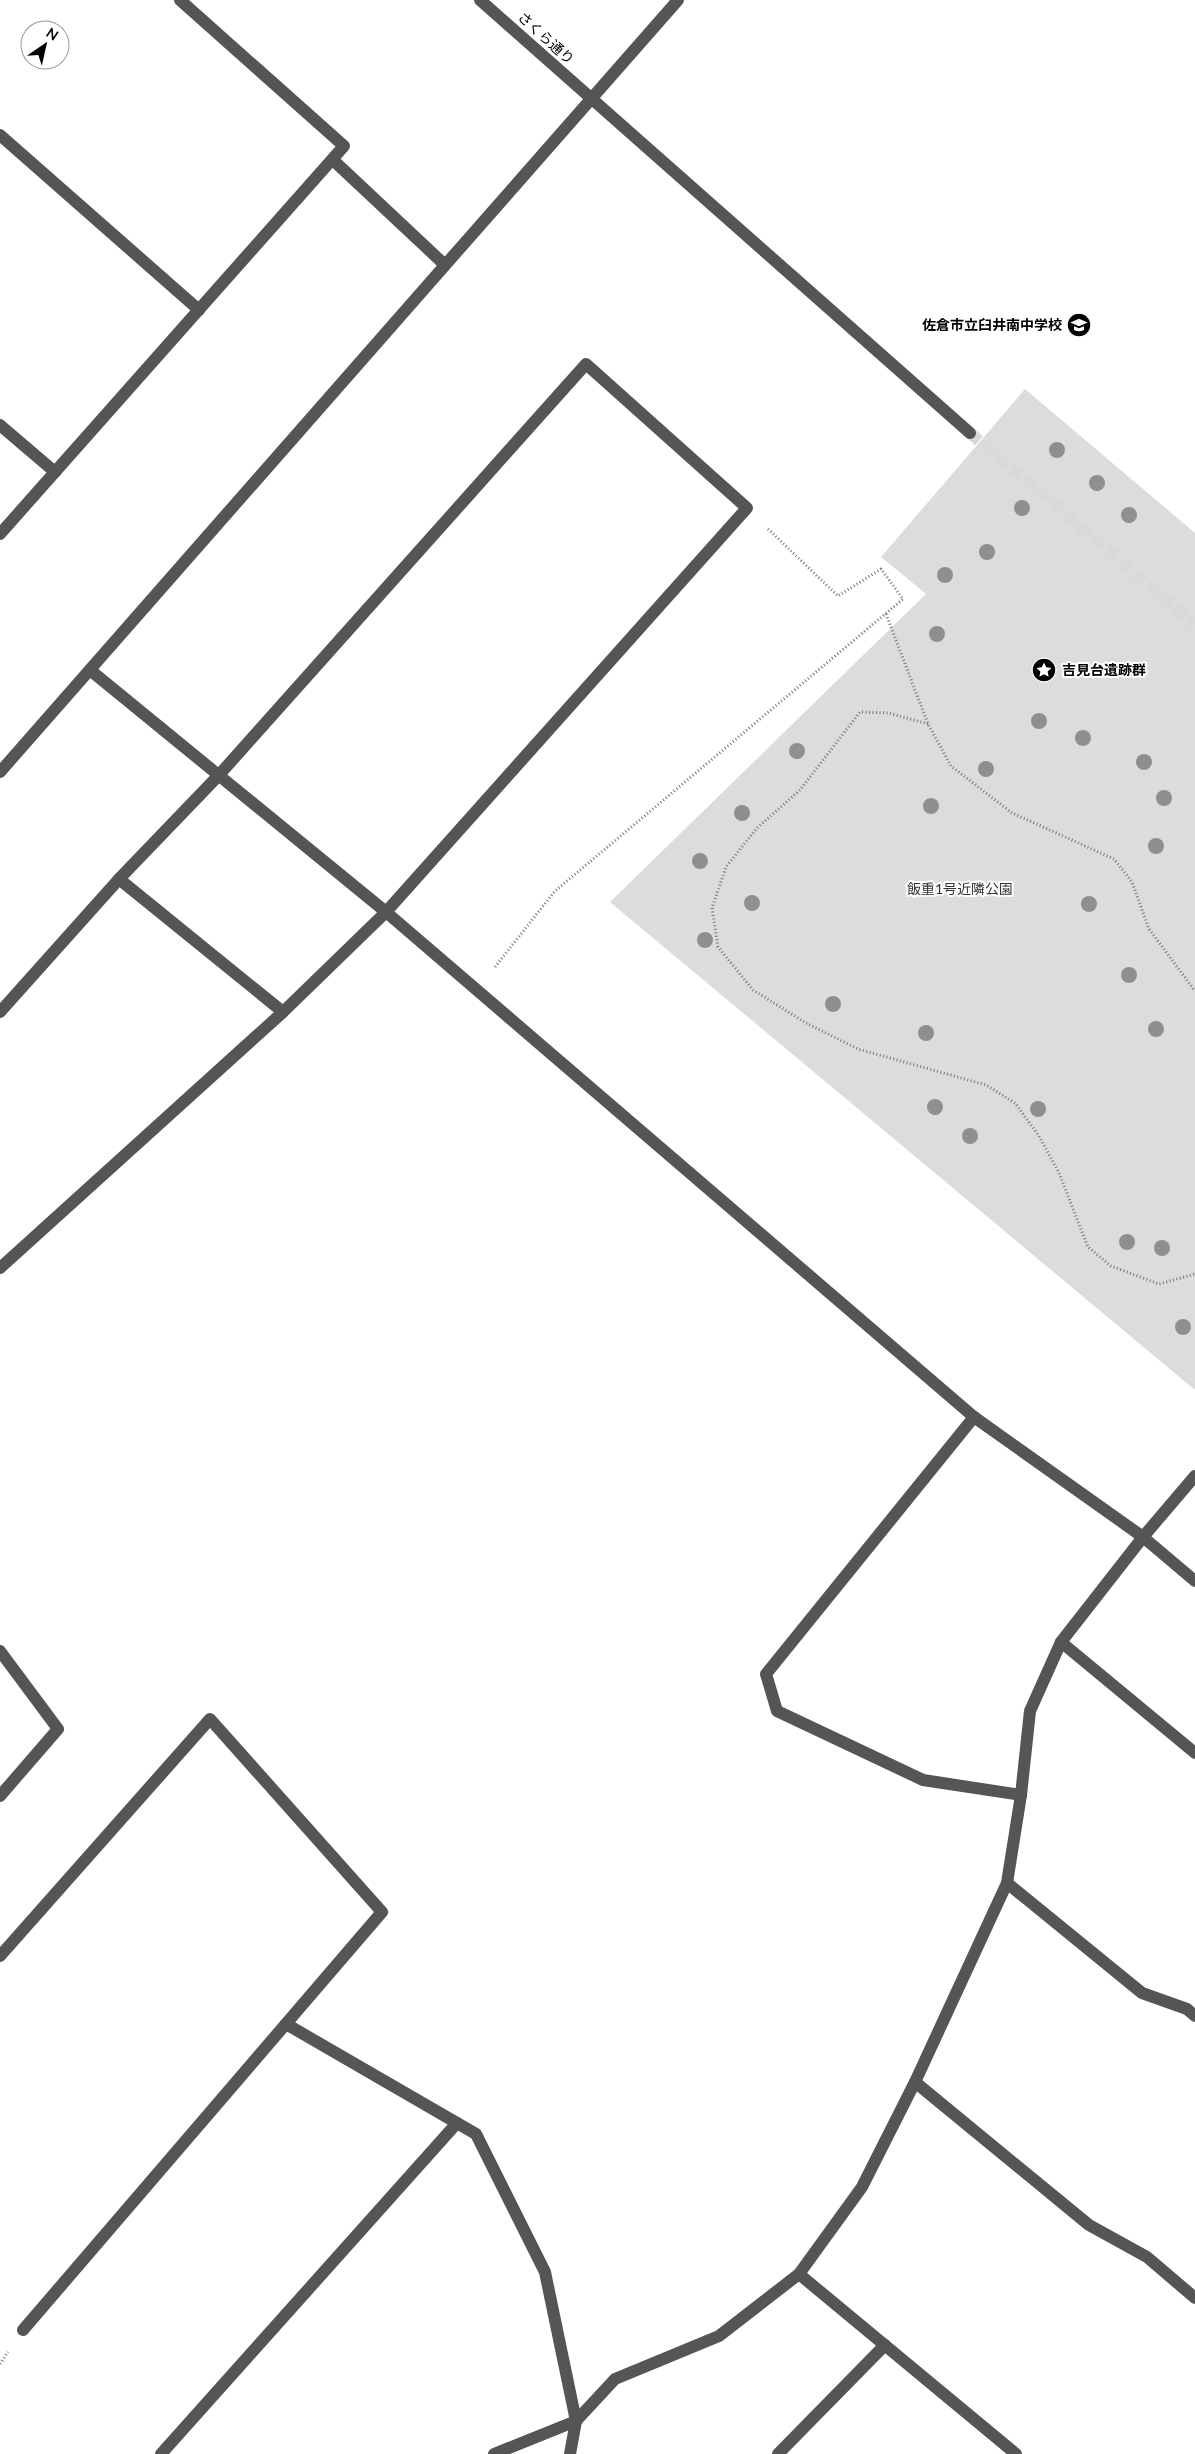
<svg xmlns="http://www.w3.org/2000/svg" width="1195" height="2454" font-family="Lato,'Noto Sans JP',sans-serif">
<style>
.park{fill:#dcdcdc}
.lines{fill:none;stroke-linecap:round;stroke-linejoin:round}
.minor-tunnel{stroke:#d9d9d9;stroke-width:12;stroke-dasharray:12 6;stroke-linecap:butt}
.path{stroke:#777;stroke-width:3;stroke-dasharray:1 2.5;stroke-linecap:butt}
.minor{stroke:#555;stroke-width:12}
.tree{fill:#8f8f8f}
.labels{text-anchor:middle;stroke-width:4;stroke-linejoin:round;paint-order:stroke}
.street-label{font-size:14px;fill:#000;stroke:#fff}
.poi-label{font-size:14px;font-weight:bold;fill:#000;stroke:#fff;text-anchor:end}
.park-label{font-size:14px;fill:#333;stroke:#fff}
</style>
<rect width="100%" height="100%" fill="#fff"/>
<!-- park -->
<polygon class="park" points="1025,389 1195,533 1195,1390 610,902 926,594 881,557"/>
<g class="lines">
<!-- minor-tunnel -->
<polyline class="minor-tunnel" points="970,433 1195,624"/>
<!-- path -->
<g class="path">
<polyline points="886,614 928,724 951,766 1012,813 1114,859 1132,882 1149,929 1195,991"/>
<polyline points="928,724 889,713 860,712 800,790 757,828 726,867 712,908 718,947 753,990 806,1023 858,1049 986,1085 1015,1103 1039,1136 1059,1173 1088,1247 1111,1266 1159,1284 1195,1274"/>
<polyline points="495,967 555,891 903,599 881,569 838,596 767,528"/>
<polyline points="0,2364 8,2352"/>
</g>
<!-- minor -->
<g class="minor">
<polyline points="480,0 970,433"/>
<polyline points="0,135 199,310"/>
<polyline points="333,160 445,265"/>
<polyline points="0,425 55,472"/>
<polyline points="0,534 344,146 180,0"/>
<polyline points="90,670 386,912 974,1417 1143,1537 1195,1581"/>
<polyline points="0,772 678,0"/>
<polyline points="119,879 283,1012"/>
<polyline points="0,1012 119,879 219,775 586,364 747,508 386,912 283,1012 0,1268"/>
<polyline points="974,1417 766,1674 777,1711 923,1780 1021,1795"/>
<polyline points="1061,1642 1195,1753"/>
<polyline points="0,1651 58,1729 0,1796"/>
<polyline points="1007,1883 1142,1993 1187,2009 1195,2016"/>
<polyline points="0,1956 210,1719 382,1912 23,2330"/>
<polyline points="286,2024 476,2134 545,2272 576,2421 494,2454"/>
<polyline points="915,2082 1089,2225 1147,2257 1195,2298"/>
<polyline points="799,2274 1016,2454"/>
<polyline points="161,2454 457,2123"/>
<polyline points="570,2454 576,2421 615,2379 719,2336 799,2274 862,2187 915,2082 1007,1883 1021,1795 1030,1711 1061,1642 1143,1537 1195,1476"/>
<polyline points="778,2454 885,2345"/>
</g>
</g>
<!-- trees -->
<g class="tree">
<circle cx="1057" cy="450" r="8"/>
<circle cx="1097" cy="483" r="8"/>
<circle cx="1022" cy="508" r="8"/>
<circle cx="1129" cy="515" r="8"/>
<circle cx="987" cy="552" r="8"/>
<circle cx="945" cy="575" r="8"/>
<circle cx="937" cy="634" r="8"/>
<circle cx="1039" cy="721" r="8"/>
<circle cx="1083" cy="738" r="8"/>
<circle cx="797" cy="751" r="8"/>
<circle cx="1144" cy="762" r="8"/>
<circle cx="986" cy="769" r="8"/>
<circle cx="1164" cy="798" r="8"/>
<circle cx="931" cy="806" r="8"/>
<circle cx="742" cy="813" r="8"/>
<circle cx="1156" cy="846" r="8"/>
<circle cx="700" cy="861" r="8"/>
<circle cx="752" cy="903" r="8"/>
<circle cx="1089" cy="904" r="8"/>
<circle cx="705" cy="940" r="8"/>
<circle cx="1129" cy="975" r="8"/>
<circle cx="833" cy="1004" r="8"/>
<circle cx="1156" cy="1029" r="8"/>
<circle cx="926" cy="1033" r="8"/>
<circle cx="935" cy="1107" r="8"/>
<circle cx="1038" cy="1109" r="8"/>
<circle cx="970" cy="1136" r="8"/>
<circle cx="1127" cy="1242" r="8"/>
<circle cx="1162" cy="1248" r="8"/>
<circle cx="1183" cy="1327" r="8"/>
</g>
<!-- icons -->
<defs>
<g id="school-disc" transform="scale(1.25)"><circle r="9.5" fill="#000" stroke="#fff"/><path d="M0-5L7-2L0 1L-7-2ZM-4 1L0 2.5L4 1V4Q0 6-4 4Z" fill="#fff"/></g>
<g id="sight-disc" transform="scale(1.25)"><circle r="9.5" fill="#000" stroke="#fff"/><path d="M0-6L1.8-2.2L6-1.7L2.9 1.2L3.7 5.4L0 3.3L-3.7 5.4L-2.9 1.2L-6-1.7L-1.8-2.2Z" fill="#fff"/></g>
</defs>
<g fill-rule="evenodd">
<use href="#school-disc" x="1079" y="325"/>
<use href="#sight-disc" x="1044" y="670"/>
</g>
<g class="labels">
<!-- street labels -->
<g class="street-label">
<text transform="translate(546 38) rotate(42)" y="5">さくら通り</text>
</g>
<!-- poi labels -->
<g class="poi-label">
<text x="1062" y="330">佐倉市立臼井南中学校</text>
<text x="1062" y="675" text-anchor="start">吉見台遺跡群</text>
</g>
<!-- park labels -->
<g class="park-label">
<text x="960" y="894">飯重1号近隣公園</text>
</g>
</g>
<!-- north arrow -->
<g transform="translate(45 45) rotate(34)"><circle r="24" fill="#ffffff" stroke="#999999"/>
<path d="M0-4L9 19L0 12L-9 19Z" fill="#000000"/>
<text y="-8" font-size="14" font-weight="bold" text-anchor="middle" fill="#000000">N</text>
</g>
</svg>
